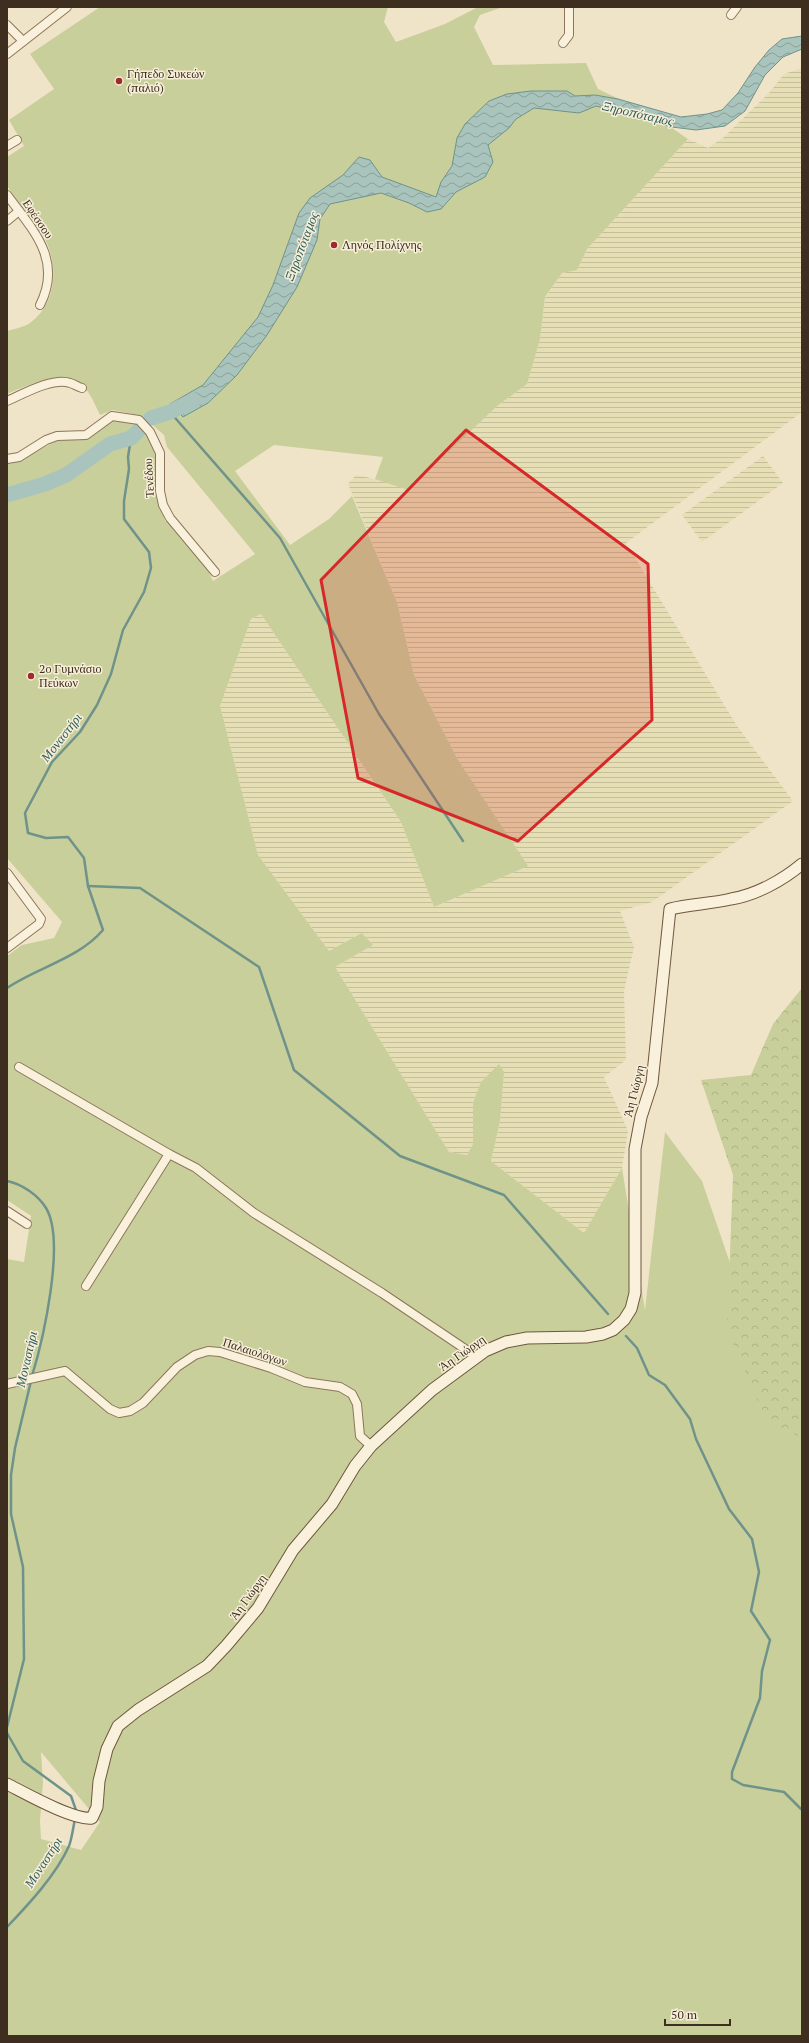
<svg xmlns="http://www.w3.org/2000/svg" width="809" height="2043" font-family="'PT Serif',serif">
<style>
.farmland{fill:url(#farmland-rules)}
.green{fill:#c9cf9b;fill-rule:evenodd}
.forest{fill:url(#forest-crowns)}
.water{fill:url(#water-waves);stroke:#6f938a}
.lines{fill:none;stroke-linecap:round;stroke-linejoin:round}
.stream{stroke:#6f938a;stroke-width:2.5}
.river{stroke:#a9c4bc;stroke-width:15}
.street-casing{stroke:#8d765c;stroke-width:10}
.secondary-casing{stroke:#6f573f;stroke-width:13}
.street{stroke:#faf1dc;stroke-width:8}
.secondary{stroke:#faf1dc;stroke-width:11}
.marked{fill:#d62828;fill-opacity:0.2;stroke:#d62828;stroke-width:3;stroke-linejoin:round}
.poi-dot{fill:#9e2a2b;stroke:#f7eed8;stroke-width:1.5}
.labels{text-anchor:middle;stroke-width:3;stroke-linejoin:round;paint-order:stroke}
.poi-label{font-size:12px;fill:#3d2e20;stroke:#f7eed8;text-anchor:start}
.street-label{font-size:12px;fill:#3d2e20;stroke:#f7eed8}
.water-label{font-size:13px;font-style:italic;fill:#2f5d5a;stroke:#f7eed8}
</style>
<defs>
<pattern id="farmland-rules" width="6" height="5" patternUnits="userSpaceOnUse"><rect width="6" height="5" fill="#e6deb5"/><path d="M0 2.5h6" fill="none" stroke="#c6bf9b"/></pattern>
<pattern id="forest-crowns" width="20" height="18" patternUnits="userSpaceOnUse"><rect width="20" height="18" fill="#c9cf9b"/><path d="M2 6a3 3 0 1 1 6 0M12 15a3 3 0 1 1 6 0" fill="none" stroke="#aeb285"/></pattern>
<pattern id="water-waves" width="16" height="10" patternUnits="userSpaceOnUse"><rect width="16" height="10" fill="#a9c4bc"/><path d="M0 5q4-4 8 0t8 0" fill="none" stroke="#8ba098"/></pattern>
</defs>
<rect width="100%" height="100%" fill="#f0e4c8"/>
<!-- farmland -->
<g class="farmland">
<polygon points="802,68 802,412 626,543 737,726 793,801 652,902 620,911 634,947 624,991 626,1060 604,1077 628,1131 622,1168 584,1233 491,1161 500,1121 504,1073 473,1103 473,1144 467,1155 449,1152 335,967 373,945 362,933 329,951 258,855 220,706 251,619 261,614 401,822 434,907 527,866 458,760 414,675 397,602 348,484 356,475 375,479 497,406 527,384 540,339 545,298 562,273 577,270 587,249 688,139 708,148 724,137 770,92 784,74"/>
<polygon points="763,456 783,483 702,542 682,515"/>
</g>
<!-- green -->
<path class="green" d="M 100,7 L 388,7 L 384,22 L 396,42 L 445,24 L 478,7 L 503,7 L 480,15 L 474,27 L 493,65 L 586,63 L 598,89 L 653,115 L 688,139 L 587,249 L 577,270 L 562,273 L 545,297 L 540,339 L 527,384 L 497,406 L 408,490 L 375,479 L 383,457 L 274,445 L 235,471 L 290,545 L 329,519 L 352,496 L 397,602 L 414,675 L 458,760 L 528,866 L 434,907 L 401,822 L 261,614 L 251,619 L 220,706 L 258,855 L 329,951 L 362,933 L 373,945 L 335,967 L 449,1152 L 467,1155 L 473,1144 L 473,1103 L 481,1082 L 499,1064 L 504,1072 L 500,1121 L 491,1161 L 584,1233 L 622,1168 L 645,1310 L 665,1132 L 702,1181 L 758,1345 L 802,1439 L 802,2036 L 7,2036 L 7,1259 L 24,1262 L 31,1216 L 7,1200 L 7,956 L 22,945 L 54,938 L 62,922 L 7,858 L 7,462 C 24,463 42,446 58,441 C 70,438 82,442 92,436 C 99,432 106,425 112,421 L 140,423 L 157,452 L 160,500 L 165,521 L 173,522 L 207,568 L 213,581 L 255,554 L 167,447 L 164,435 L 142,416 L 113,410 L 100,415 C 96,407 90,392 83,386 C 61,368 29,385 7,394 L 7,331 C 14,329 24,327 30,323 C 57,303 59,265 44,237 C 34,219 18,205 8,187 C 4,180 7,165 7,157 L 24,146 L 9,120 L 54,89 L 30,54 ZM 41,1752 L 100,1822 L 81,1850 L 41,1839 L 40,1821 L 43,1782 Z"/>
<!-- forest -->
<polygon class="forest" points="802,988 802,1438 766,1420 727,1329 733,1175 701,1080 751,1075 773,1024"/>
<!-- water -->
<polygon class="water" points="802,36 802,49 783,57 765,75 745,111 725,126 696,130 672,127 596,106 579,113 534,108 516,119 509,128 488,145 493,162 485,177 456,192 441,209 427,212 409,203 381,193 330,204 320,219 317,240 297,287 267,335 237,375 208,403 183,417 170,404 203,385 258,317 273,285 299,213 310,198 343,175 359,157 370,160 382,177 436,197 441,182 452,166 457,138 465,124 489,101 507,94 531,91 567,91 575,96 595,95 618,99 681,117 707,114 722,110 738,93 755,67 769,50 782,39"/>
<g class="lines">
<!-- stream -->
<g class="stream">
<polyline points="170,412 280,538 379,714 463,841"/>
<polyline points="88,886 140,888 259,967 294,1070 400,1156 504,1195 608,1314"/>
<path d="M 7,988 C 38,967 78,959 103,930 L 88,886 L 84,858 L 68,837 L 46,838 L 28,833 L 25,813 L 52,762 L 80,732 L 97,705 L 111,674 L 123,630 L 144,592 L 151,568 L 149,552 L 124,519 L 124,501 L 129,469 L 128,457 L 131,438"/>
<path d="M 7,1181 C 22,1184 38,1195 46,1208 C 66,1241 43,1340 32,1376"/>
<polyline points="626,1336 637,1348 649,1375 665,1385 690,1419 696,1439 729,1509 752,1539 759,1572 751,1611 770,1640 762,1671 760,1698 732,1772 732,1779 743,1785 784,1792 801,1809"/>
<polyline points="7,1727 24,1659 23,1567 11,1514 11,1475 15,1448 31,1381"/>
<polyline points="7,1733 23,1761 71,1796 77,1813"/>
<path d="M 7,1927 C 28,1905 56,1875 69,1846 C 72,1838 73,1828 75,1819"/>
</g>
<!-- river -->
<g class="river">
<polyline points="151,418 170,412 194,400"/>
<polyline points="7,495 45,484 66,475 110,444 131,438 142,427"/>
</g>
<!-- street casing -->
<g class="street-casing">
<g id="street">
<polyline points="731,15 737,7"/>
<polyline points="7,25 23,41"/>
<polyline points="563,43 569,35 569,7"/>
<polyline points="7,54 67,7"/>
<polyline points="7,146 17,140"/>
<path d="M 7,195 C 33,230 63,260 40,305"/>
<polyline points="7,221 19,211"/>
<path d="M 7,401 C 23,394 53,377 70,383 C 74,384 78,387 82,388"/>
<polyline points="7,459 19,457 46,440 57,436 86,435 112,416 139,420 150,432 160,453 160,491 163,505 170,518 215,572"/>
<polyline points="7,873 41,919 39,924 7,948"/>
<polyline points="19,1067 169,1154 196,1168 254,1213 382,1293 477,1357"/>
<polyline points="7,1211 27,1224"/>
<polyline points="86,1286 169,1154"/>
<polyline points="7,1384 65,1371 110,1409 119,1413 130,1411 143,1403 177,1367 195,1355 208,1351 220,1352 271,1368 305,1382 340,1387 352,1394 357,1404 360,1436 371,1446"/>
</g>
</g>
<!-- secondary casing -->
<g class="secondary-casing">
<path id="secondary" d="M 7,1784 C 25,1793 74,1821 92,1818 L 97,1807 L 99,1781 L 107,1749 L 118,1726 L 138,1710 L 207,1666 L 226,1646 L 258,1608 L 293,1550 L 332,1504 L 355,1466 L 371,1446 L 432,1390 L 485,1351 L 506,1342 L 527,1338 L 586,1337 L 603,1334 L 613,1330 L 624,1320 L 631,1309 L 635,1293 L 635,1149 L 641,1117 L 652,1083 L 670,909 C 690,904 710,904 731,899 C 756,895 783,880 802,864"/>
</g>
<!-- street -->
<use href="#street" class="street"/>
<!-- secondary -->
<use href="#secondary" class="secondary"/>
</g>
<!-- marked area -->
<path class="marked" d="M 466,430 L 648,564 L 652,720 L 518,841 L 358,778 L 321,580 Z"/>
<!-- markers -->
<g class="poi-dot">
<circle cx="119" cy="81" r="4"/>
<circle cx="334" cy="245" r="4"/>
<circle cx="31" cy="676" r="4"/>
</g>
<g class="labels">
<!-- poi labels -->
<g class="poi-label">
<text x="127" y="78">Γήπεδο Συκεών<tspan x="127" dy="14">(παλιό)</tspan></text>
<text x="342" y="249">Ληνός Πολίχνης</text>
<text x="39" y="673">2ο Γυμνάσιο<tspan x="39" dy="14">Πεύκων</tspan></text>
</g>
<!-- street labels -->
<g class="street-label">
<text transform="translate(38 219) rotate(56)" y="4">Εφέσσου</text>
<text transform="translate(149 478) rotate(-93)" y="4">Τενέδου</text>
<text transform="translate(634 1091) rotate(-76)" y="4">Άη Γιώργη</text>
<text transform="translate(255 1352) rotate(18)" y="4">Παλαιολόγων</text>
<text transform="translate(462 1353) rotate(-35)" y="4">Άη Γιώργη</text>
<text transform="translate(248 1597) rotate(-54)" y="4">Άη Γιώργη</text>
</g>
<!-- water labels -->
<g class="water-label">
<text transform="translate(638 113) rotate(13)" y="5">Ξηροπόταμος</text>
<text transform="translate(301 246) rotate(-69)" y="5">Ξηροπόταμος</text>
<text transform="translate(61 737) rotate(-52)" y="5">Μοναστήρι</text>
<text transform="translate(26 1359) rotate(-77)" y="5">Μοναστήρι</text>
<text transform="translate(43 1862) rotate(-57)" y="5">Μοναστήρι</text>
</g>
</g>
<!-- border -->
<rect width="809" height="2043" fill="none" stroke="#3d2e20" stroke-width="16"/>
<!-- scale -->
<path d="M665 2019v6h65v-6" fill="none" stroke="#3d2e20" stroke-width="2"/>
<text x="671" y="2019" font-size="12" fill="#3d2e20" stroke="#f7eed8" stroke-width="3" paint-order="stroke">50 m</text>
</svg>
